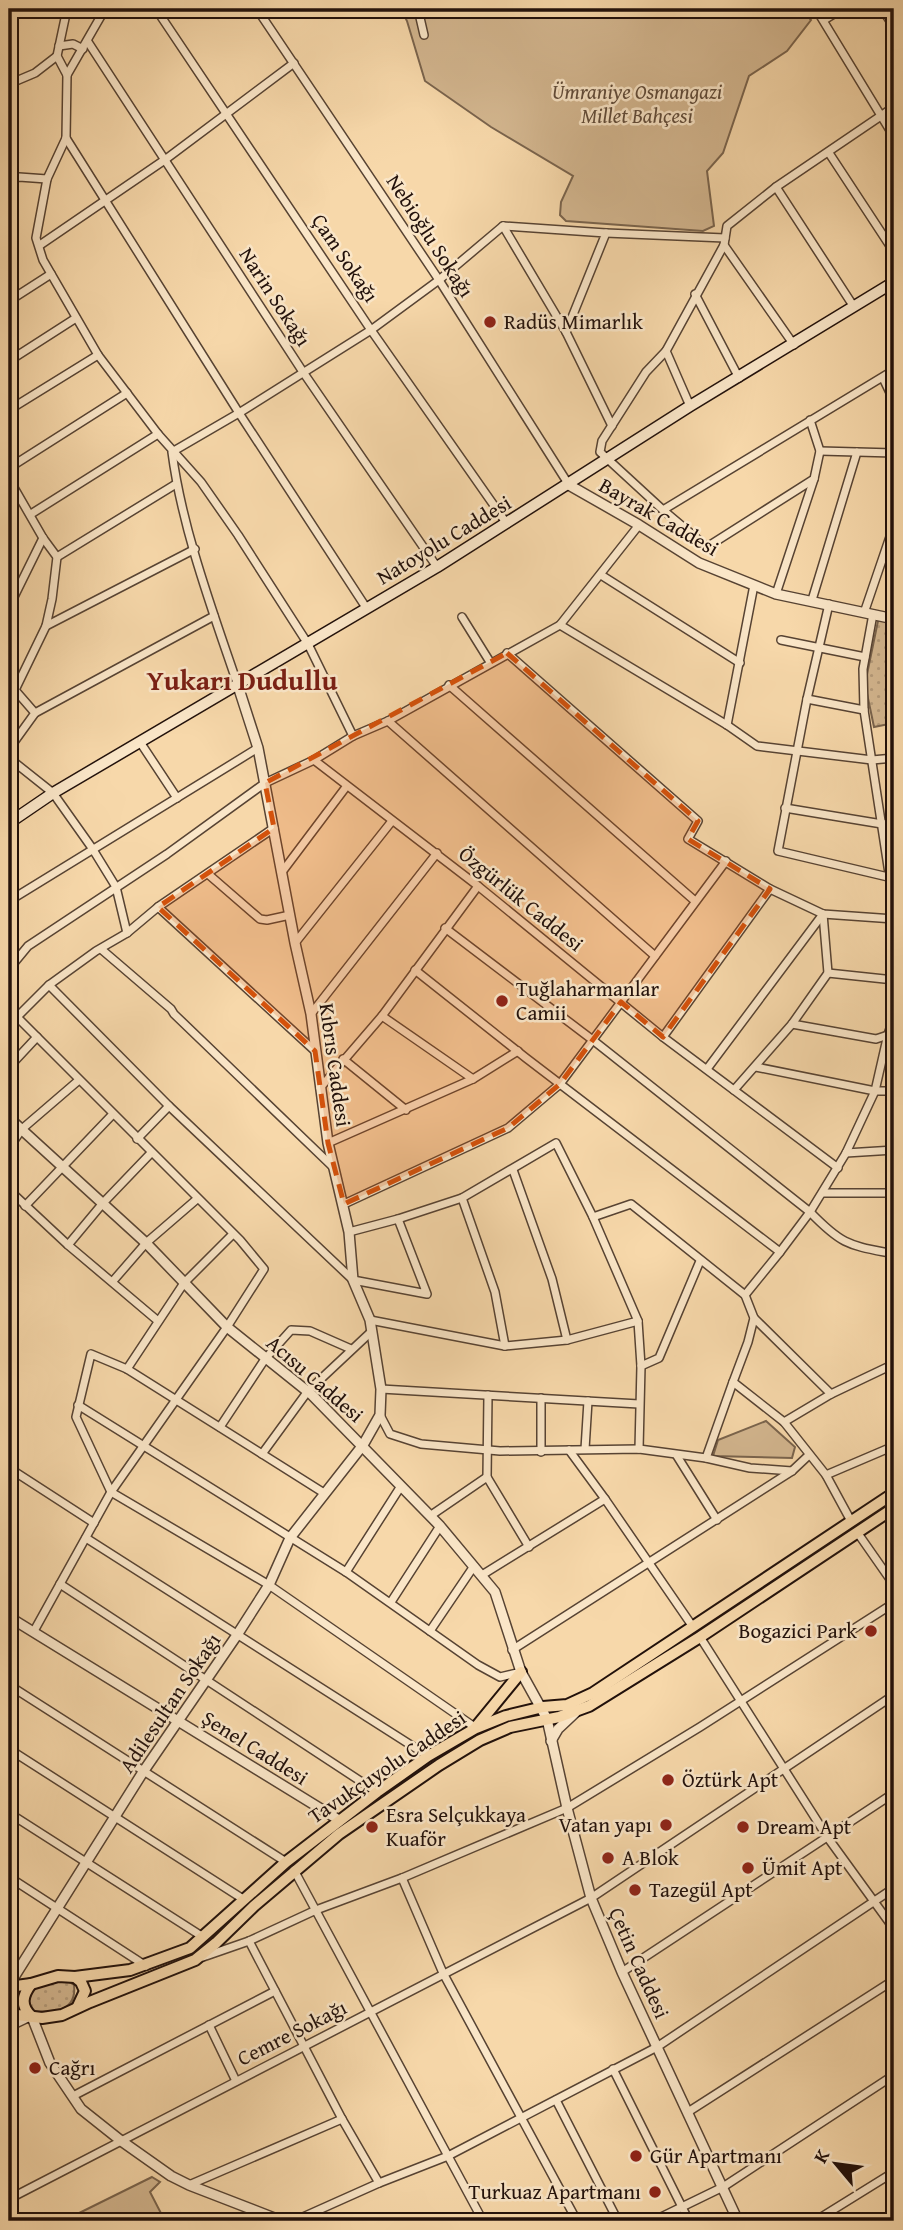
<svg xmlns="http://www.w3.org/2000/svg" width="903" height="2230" font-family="'Gentium Book Plus',serif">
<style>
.grass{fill:url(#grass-dots);stroke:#7a644d;stroke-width:2}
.park{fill:#d3b68f;stroke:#7a644d;stroke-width:2}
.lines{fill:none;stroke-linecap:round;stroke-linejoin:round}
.minor-casing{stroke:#574333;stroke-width:10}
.tertiary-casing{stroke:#574333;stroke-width:12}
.secondary-casing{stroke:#22110b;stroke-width:13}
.primary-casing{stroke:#22110b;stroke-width:14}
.minor{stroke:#fae6c8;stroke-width:7}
.tertiary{stroke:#fae6c8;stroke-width:9}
.secondary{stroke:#fae6c8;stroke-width:10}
.primary{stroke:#f7d8aa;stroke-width:10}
.marked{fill:#d4520c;fill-opacity:0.2;stroke:#d4520c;stroke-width:5;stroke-dasharray:14 9;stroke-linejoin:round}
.poi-dot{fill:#8f2418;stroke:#fae6c8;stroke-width:2.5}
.labels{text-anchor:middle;stroke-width:5;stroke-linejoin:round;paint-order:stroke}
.park-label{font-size:21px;font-style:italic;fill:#604b39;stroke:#fae6c8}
.street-label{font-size:21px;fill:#22110b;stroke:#fae6c8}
.poi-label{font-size:21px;fill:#22110b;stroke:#fae6c8;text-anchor:start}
.district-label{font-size:28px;font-weight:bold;fill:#7a1f14;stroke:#fae6c8}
</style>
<defs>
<pattern id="grass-dots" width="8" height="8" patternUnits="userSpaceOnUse" patternTransform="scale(1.75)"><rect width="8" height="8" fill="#d3b68f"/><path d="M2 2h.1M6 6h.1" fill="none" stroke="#b59b7a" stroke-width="1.8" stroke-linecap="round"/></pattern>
</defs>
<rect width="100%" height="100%" fill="#f7d8aa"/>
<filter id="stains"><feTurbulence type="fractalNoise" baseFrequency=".00286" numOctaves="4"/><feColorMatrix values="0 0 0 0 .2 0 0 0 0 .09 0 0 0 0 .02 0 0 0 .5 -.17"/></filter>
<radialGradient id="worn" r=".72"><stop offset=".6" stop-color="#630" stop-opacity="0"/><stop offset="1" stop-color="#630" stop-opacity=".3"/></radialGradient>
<!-- grass -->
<g class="grass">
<polygon points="879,616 894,621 894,723 874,727 865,684"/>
<path d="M 66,1980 L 74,1985 C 77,2012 54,2013 32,2011 L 27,1999 L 38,1985 Z"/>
</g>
<!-- park -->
<g class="park">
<polygon points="401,9 802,9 811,20 787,51 749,76 723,153 707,171 714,226 703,231 566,221 560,215 561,202 573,176 491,127 425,81 407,21"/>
<polygon points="766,1421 795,1447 792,1458 713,1456 718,1440"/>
<polygon points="152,2177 160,2182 150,2192 165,2221 63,2221"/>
</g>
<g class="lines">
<!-- minor casing -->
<g class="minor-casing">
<g id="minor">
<polyline points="67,9 57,56 67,75"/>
<polyline points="105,9 67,75 66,138 47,179 36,238 43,260 98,355 158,434 201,482 238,535 308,644 353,736"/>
<polyline points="156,9 371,330 507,524"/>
<polyline points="257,9 439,280 569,485"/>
<polyline points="395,9 401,13"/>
<polyline points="418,9 424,35"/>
<polyline points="816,9 894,137"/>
<polyline points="882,9 894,27"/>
<polyline points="9,13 18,9"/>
<polyline points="824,20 842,9"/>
<polyline points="88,42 303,372 437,567"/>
<polyline points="59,46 73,44 83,49"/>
<polyline points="9,84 35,73 57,56"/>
<polyline points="66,138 239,413 367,609"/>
<polyline points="829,153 894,252"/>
<polyline points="9,179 19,177 47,179"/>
<polyline points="776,187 854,307"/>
<polyline points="503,226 566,332"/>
<polyline points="606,233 725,238"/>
<polyline points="40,245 166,159 294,63"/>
<polyline points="724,245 794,345"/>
<polyline points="695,294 739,378"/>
<polyline points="9,301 51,274"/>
<polyline points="9,361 76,318"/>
<polyline points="883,378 894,401"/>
<polyline points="690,406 666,351 724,245 727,226 776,187 894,107"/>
<polyline points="9,410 98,355"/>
<polyline points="810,420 820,451 814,479 707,547 663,510 894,370"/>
<polyline points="820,451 894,453"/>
<polyline points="9,468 127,393"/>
<polyline points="9,479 43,538 57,557 52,599 46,626 195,549"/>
<polyline points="663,510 600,452 602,441 646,372 666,351"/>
<polyline points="31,514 158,434"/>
<polyline points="57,557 176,484"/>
<polyline points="601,575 740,663"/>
<polyline points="776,594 814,479"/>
<polyline points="812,600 857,452"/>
<polyline points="829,604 807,699 778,851 888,877"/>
<polyline points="9,607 43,538"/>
<polyline points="864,613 894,525"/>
<polyline points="873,614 863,669 864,710 894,906"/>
<polyline points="462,617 490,662"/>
<polyline points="560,625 727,725 757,746 872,760 894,758"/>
<polyline points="781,640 865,657"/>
<polyline points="507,653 698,821 688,839 770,889 823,914 894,919"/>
<polyline points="449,685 695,901"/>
<path d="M 238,686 C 213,612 182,529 172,452 L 239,413 L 371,330 L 439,280 L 503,226 L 606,233 L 566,332 L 612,426"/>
<polyline points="807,699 864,710"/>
<polyline points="35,713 214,616"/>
<polyline points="388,721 655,956"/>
<polyline points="727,725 754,585"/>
<polyline points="140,742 177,798"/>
<polyline points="9,749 35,713 15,690 46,626"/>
<polyline points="9,758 53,793 92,848 116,887 127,933"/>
<polyline points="314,760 478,886 663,1037 838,1168"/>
<polyline points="785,808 882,824 894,823"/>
<polyline points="274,828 158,907 127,933 96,951 49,985 169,1106 353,1280 427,1294 398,1219"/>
<polyline points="282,872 346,787"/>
<polyline points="208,874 260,919 267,920 290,915"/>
<polyline points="9,901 258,748"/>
<polyline points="158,907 315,1051"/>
<path d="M 445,928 L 594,1041 L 810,1212 C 843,1246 849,1245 894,1254"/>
<polyline points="295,943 392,821"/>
<polyline points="101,949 171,1009 174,1014 334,1168"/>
<polyline points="9,969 28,946 167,854 265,783 314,760 353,736 388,721 560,625 639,525"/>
<polyline points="415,970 526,1058 780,1252 745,1295"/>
<polyline points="828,973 894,980"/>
<polyline points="9,1008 17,1017 49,985"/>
<polyline points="311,1014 437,853"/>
<polyline points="382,1016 473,1079"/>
<polyline points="17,1017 240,1240 264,1269 227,1327 111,1492 34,1631"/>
<polyline points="792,1024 876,1039 894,1033"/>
<polyline points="663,1037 770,889"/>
<polyline points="343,1059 406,1110"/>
<polyline points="9,1067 37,1037"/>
<polyline points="756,1067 875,1091 894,1091"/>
<polyline points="707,1069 823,914"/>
<polyline points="320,1088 382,1016 478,886"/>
<polyline points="734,1090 792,1024 828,973 823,914"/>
<polyline points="137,1139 169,1106"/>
<polyline points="328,1143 473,1079 518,1051"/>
<polyline points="9,1148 22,1129 79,1080"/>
<polyline points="846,1153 894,1150"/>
<polyline points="513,1170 552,1279 567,1340"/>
<polyline points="9,1190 68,1245 158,1321"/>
<polyline points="823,1193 894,1193"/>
<polyline points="462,1198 495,1292 505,1346"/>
<polyline points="344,1204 508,1128 560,1084 726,861"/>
<polyline points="25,1206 113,1114"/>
<polyline points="593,1217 631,1204 745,1295 754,1318 748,1342 733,1382 784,1422 826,1475 851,1521"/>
<polyline points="349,1232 398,1219 462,1198 556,1143 593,1217 638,1321 641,1366 639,1449"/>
<polyline points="68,1245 103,1203 151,1153"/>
<polyline points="780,1252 810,1212 846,1153 875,1091 888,1034 894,1018"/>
<polyline points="113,1281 146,1243 197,1199"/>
<polyline points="754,1318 831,1394"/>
<polyline points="894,1319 891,1326 894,1340"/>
<polyline points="370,1320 505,1346 567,1340 638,1321"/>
<polyline points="641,1366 659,1358 700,1261"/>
<polyline points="127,1369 184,1283 233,1234"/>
<polyline points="381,1389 639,1404"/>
<polyline points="488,1395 487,1477 529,1547"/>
<polyline points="541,1398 541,1452"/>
<polyline points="78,1405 346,1572 478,1665 500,1677 521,1672"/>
<polyline points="380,1415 390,1434 421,1444 500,1451 639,1449 706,1458 750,1468 792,1471"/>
<polyline points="784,1422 831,1394 894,1364"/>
<polyline points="220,1427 265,1359 291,1330 310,1331 351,1349"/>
<polyline points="585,1449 588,1401"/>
<polyline points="569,1450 605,1499 693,1627"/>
<polyline points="262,1454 308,1391 372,1331"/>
<polyline points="677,1456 717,1520"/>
<polyline points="706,1458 733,1382"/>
<polyline points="9,1468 94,1523"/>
<polyline points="826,1475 894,1446"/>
<polyline points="324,1493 127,1369 91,1354 76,1417 111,1492 269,1585 476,1728"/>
<polyline points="430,1516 487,1477"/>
<polyline points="857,1532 894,1585"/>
<polyline points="86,1538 428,1756"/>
<polyline points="346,1572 401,1486"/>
<polyline points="482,1575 605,1499"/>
<polyline points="60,1584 377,1792"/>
<polyline points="391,1602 440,1526"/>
<polyline points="430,1631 474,1566"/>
<polyline points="700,1637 828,1838 894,1929"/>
<polyline points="512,1650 792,1471 809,1455"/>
<polyline points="9,1685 286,1862"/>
<polyline points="9,1749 243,1899"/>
<polyline points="9,1813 203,1937"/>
<polyline points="294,1870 483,2221"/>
<polyline points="9,1877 146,1966"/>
<polyline points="402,1878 443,1973 577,2221"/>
<polyline points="249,1941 342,2119 379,2183"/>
<polyline points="203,1957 249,1941 316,1910 402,1878 567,1808 700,1727 894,1603"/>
<polyline points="622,1972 894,1793"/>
<polyline points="209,2025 236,2081"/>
<polyline points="9,2027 30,2017"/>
<polyline points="613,2069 689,2221"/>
<polyline points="73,2096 275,1991"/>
<polyline points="556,2100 618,2221"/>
<polyline points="688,2112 894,1980"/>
<polyline points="189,2185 342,2119"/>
<polyline points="9,2199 591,1898 894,1695"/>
<polyline points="294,2221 379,2183 448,2156 657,2047 894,1888"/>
<polyline points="653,2221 723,2187 894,2075"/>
<polyline points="815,2221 894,2172"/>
</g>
</g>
<!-- tertiary casing -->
<g class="tertiary-casing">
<g id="tertiary">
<polyline points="569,485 639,525 699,563 776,594 894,619"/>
<polyline points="9,1118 146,1243 227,1327 312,1395 440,1526 495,1592 521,1672 547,1719 567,1808 591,1898 622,1972 738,2221"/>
<polyline points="9,1617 339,1820"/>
<polyline points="551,1741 558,1729 575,1713"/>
<polyline points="9,1985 143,1772 237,1635 269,1585 290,1538 363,1445 380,1415 381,1389 370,1320 353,1280 349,1232 328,1143 311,1014 295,943 258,748 238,686"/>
<polyline points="32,2017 50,2063 81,2109 120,2140 171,2176 189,2185 282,2221"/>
</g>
</g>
<!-- secondary casing -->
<g class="secondary-casing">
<polyline id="secondary" points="9,823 53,793 437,567 690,406 894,282"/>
</g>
<!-- primary casing -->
<g class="primary-casing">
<g id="primary">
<polyline points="476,1727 521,1672"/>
<polyline points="75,1977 81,1982 85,1991 78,2006"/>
<path d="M 31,1984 C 22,1996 20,2006 32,2017"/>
<polyline points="9,1987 31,1984 58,1976 75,1977 130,1970 190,1948 286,1862 377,1792 428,1756 476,1728 506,1716 543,1707 567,1705 593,1693 894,1493"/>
<polyline points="9,2014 42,2018 62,2015 90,2002 195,1960 216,1943 254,1906 339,1834 439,1765 480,1740 510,1727 559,1717 589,1706 700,1637 894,1508"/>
</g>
</g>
<!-- minor -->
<use href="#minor" class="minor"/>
<!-- tertiary -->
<use href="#tertiary" class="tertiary"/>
<!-- secondary -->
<use href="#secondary" class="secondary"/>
<!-- primary -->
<use href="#primary" class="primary"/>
</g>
<!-- marked area -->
<path class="marked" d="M 507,653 L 698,821 L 688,839 L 770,889 L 663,1037 L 621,1002 L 560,1084 L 508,1128 L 344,1204 L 328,1143 L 315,1051 L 158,907 L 274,828 L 265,783 Z"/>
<!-- markers -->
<g class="poi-dot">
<circle cx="490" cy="322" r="7"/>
<circle cx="502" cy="1001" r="7"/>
<circle cx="871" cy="1631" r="7"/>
<circle cx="668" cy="1780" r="7"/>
<circle cx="666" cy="1825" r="7"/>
<circle cx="372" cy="1827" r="7"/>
<circle cx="743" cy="1827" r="7"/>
<circle cx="608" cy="1858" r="7"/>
<circle cx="748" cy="1868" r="7"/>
<circle cx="635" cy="1890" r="7"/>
<circle cx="35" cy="2068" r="7"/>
<circle cx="636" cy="2156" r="7"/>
<circle cx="655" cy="2192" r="7"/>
</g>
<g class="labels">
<!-- park labels -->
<g class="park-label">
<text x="637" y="99">Ümraniye Osmangazi<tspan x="637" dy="24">Millet Bahçesi</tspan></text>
</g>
<!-- street labels -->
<g class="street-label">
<text transform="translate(430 236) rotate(57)" y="7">Nebioğlu Sokağı</text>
<text transform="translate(345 258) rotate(56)" y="7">Çam Sokağı</text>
<text transform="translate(275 297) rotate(57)" y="7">Narin Sokağı</text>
<text transform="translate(659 517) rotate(30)" y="7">Bayrak Caddesi</text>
<text transform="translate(444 540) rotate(-31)" y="7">Natoyolu Caddesi</text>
<text transform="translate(521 899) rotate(39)" y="7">Özgürlük Caddesi</text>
<text transform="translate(335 1065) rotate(82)" y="7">Kıbrıs Caddesi</text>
<text transform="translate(315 1379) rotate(41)" y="7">Acısu Caddesi</text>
<text transform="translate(170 1703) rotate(-56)" y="7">Adilesultan Sokağı</text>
<text transform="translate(255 1748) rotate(32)" y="7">Şenel Caddesi</text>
<text transform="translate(387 1767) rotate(-34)" y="7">Tavukçuyolu Caddesi</text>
<text transform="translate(639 1963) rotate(66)" y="7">Çetin Caddesi</text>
<text transform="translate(292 2033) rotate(-27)" y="7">Cemre Sokağı</text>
</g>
<!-- poi labels -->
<g class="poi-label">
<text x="504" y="329">Radüs Mimarlık</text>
<text x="516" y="996">Tuğlaharmanlar<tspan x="516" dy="24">Camii</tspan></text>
<text x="857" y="1638" text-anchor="end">Bogazici Park</text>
<text x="682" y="1787">Öztürk Apt</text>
<text x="386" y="1822">Esra Selçukkaya<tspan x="386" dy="24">Kuaför</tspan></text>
<text x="652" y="1832" text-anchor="end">Vatan yapı</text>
<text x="757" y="1834">Dream Apt</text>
<text x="622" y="1865">A Blok</text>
<text x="762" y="1875">Ümit Apt</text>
<text x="649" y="1897">Tazegül Apt</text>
<text x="49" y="2075">Cağrı</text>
<text x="650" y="2163">Gür Apartmanı</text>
<text x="641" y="2199" text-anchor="end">Turkuaz Apartmanı</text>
</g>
<!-- district labels -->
<g class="district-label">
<text x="242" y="690">Yukarı Dudullu</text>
</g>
</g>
<!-- margin -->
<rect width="903" height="2230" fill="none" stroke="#f7d8aa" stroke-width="35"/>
<rect x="10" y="10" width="882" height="2209" fill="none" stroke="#22110b" stroke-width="3.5"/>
<rect x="18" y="18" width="868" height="2195" fill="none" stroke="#22110b" stroke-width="2"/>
<!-- north arrow -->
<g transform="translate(836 2164) rotate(299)" stroke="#fae6c8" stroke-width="5" paint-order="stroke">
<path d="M0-5L12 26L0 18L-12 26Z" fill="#22110b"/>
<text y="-10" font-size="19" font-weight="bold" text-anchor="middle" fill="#22110b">K</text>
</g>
<rect width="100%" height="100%" filter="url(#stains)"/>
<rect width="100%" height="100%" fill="url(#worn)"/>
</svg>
